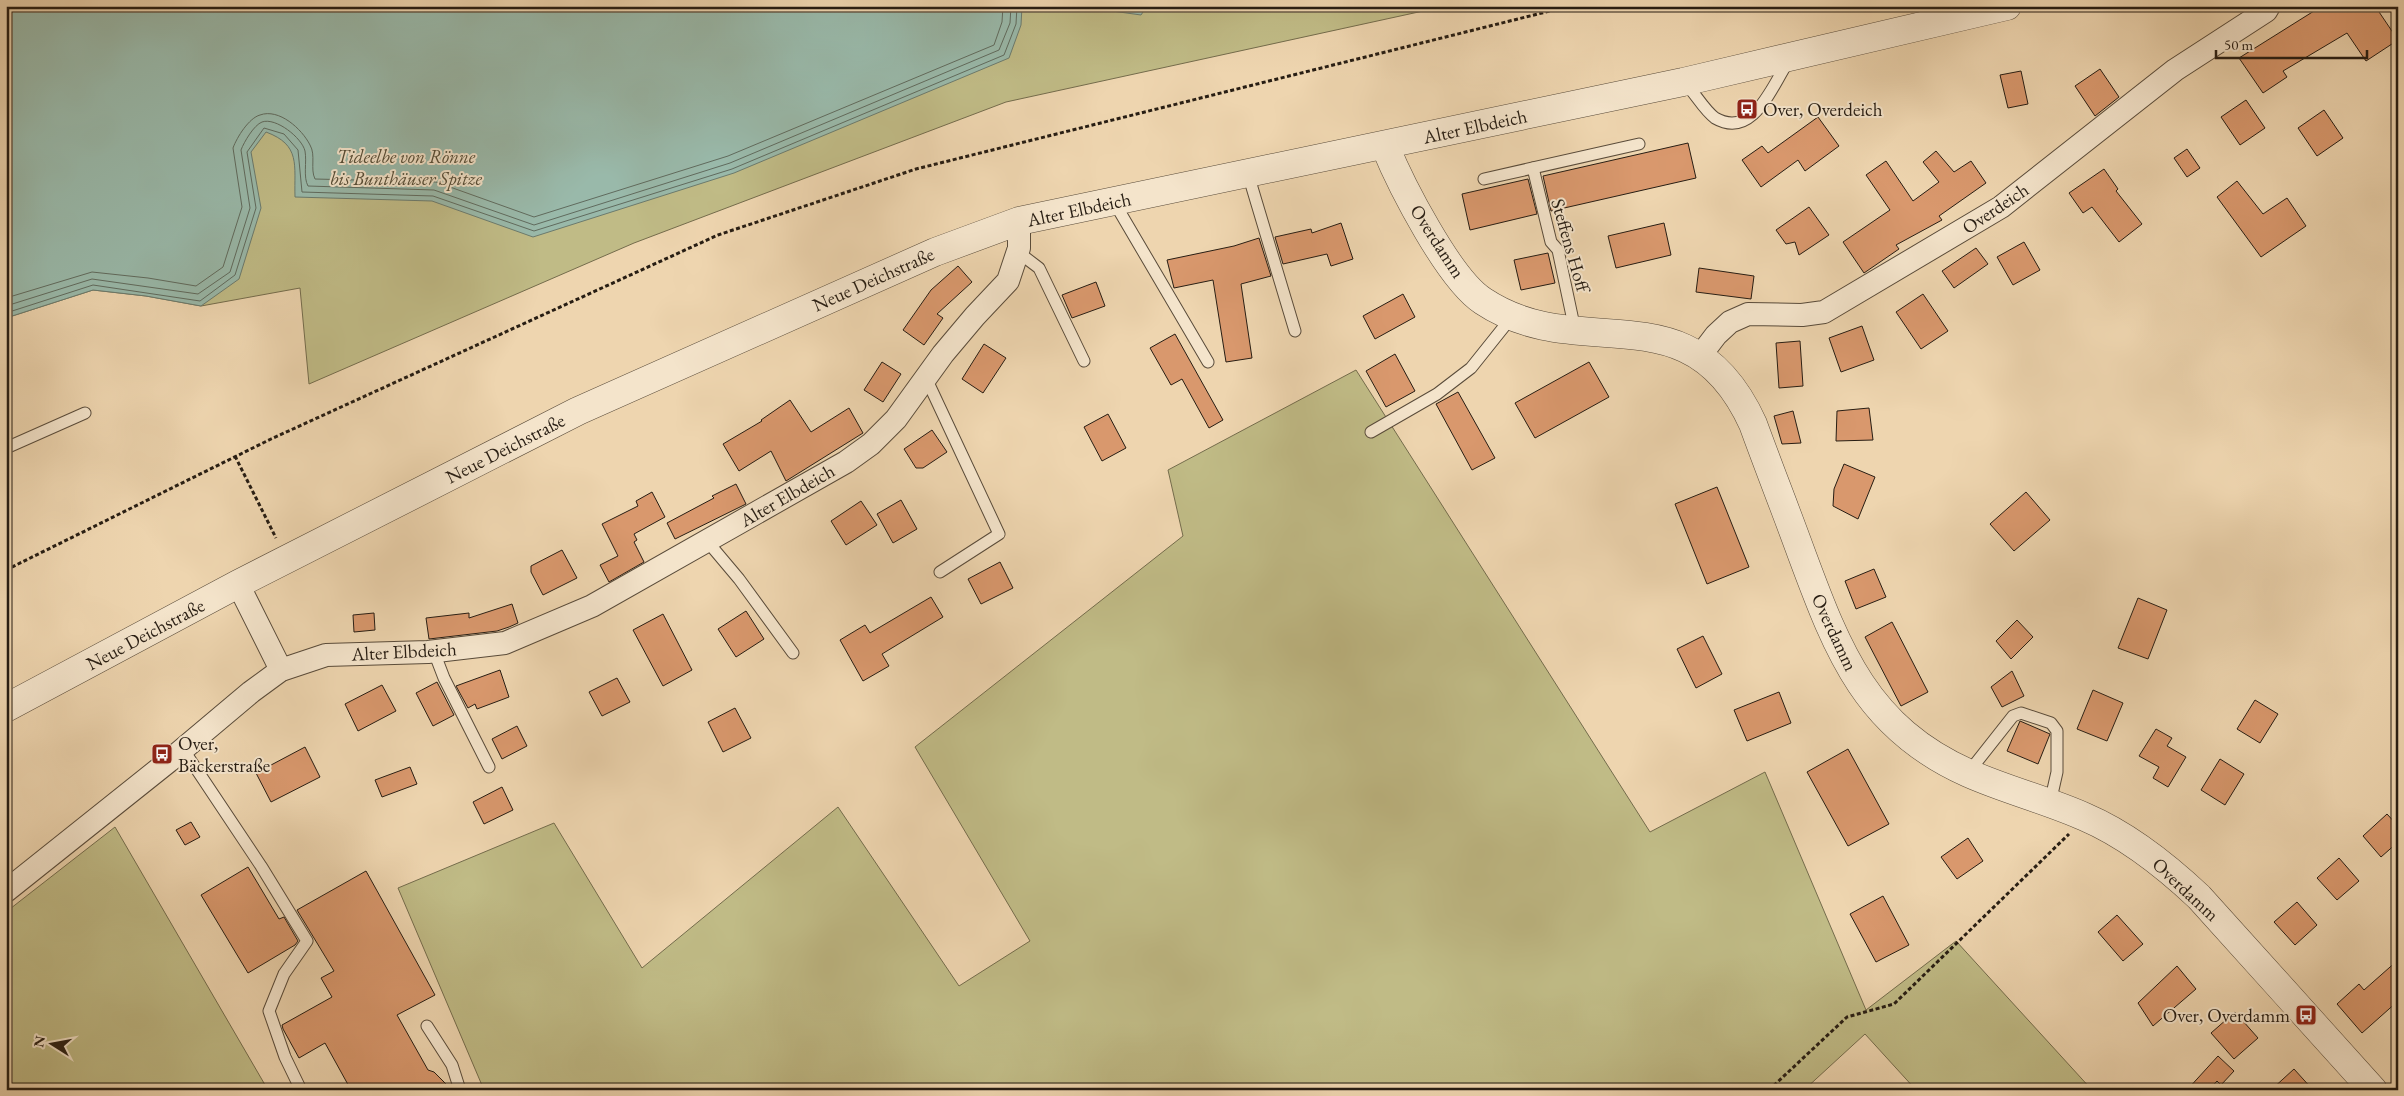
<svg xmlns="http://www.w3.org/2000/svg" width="2404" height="1096" font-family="'EB Garamond',serif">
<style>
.green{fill:#c0bb86;stroke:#746c4c}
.water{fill:#99b9aa;stroke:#6b7b6e}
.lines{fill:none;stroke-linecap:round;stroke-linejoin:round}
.shore{stroke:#606b5e;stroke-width:1}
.building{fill:#d9986d;stroke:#271d13}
.service-casing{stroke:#594b3a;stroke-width:13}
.minor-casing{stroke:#594b3a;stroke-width:24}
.tertiary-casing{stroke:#594b3a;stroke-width:29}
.path{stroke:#271d13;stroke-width:3;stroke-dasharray:4 2.5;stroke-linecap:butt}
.service{stroke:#f4e4cb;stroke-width:11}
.minor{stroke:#f4e4cb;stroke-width:22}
.tertiary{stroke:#f4e4cb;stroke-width:28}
.labels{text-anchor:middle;stroke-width:4;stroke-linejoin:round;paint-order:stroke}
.poi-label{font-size:19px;fill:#271d13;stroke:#f4e4cb;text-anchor:start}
.street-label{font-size:19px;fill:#271d13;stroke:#f4e4cb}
.park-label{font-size:19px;font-style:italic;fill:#554c36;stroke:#f4e4cb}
</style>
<rect width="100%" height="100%" fill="#eed5af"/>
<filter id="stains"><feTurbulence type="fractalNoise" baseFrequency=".004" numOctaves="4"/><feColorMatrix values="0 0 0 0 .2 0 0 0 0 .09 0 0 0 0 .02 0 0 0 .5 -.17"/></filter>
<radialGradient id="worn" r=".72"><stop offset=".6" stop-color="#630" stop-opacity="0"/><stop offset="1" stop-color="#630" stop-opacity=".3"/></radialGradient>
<!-- green -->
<g class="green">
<polygon points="6,6 1446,6 1006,102 634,243 309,384 300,288 201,306 146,296 93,290 6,318"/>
<polygon points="1356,370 1650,832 1765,772 1866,1010 1956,941 2092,1090 1916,1090 1865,1034 1804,1090 484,1090 398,888 554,823 642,968 838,807 959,986 1030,941 915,747 1183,536 1168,470"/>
<polygon points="115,827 268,1090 6,1090 6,912"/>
</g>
<!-- water -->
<g class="water">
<path d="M 6,6 L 1022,6 L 1021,25 L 1009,58 L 734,173 L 533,237 L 432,201 L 295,197 C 294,165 301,145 266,132 L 251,152 L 261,208 L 239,279 L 201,306 L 146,296 L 93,290 L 6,318 Z"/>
<polygon points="1076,6 1147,6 1141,15"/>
</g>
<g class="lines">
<!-- shore -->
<g class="shore">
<path d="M 6,298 L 92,272 L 148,278 L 196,286 L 223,267 L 242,207 L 233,148 C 237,137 249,118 260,115 C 279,108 302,129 310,145 C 316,155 310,169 315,179 L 436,182 L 534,217 L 728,156 L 994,45 L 1002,22 L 1003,6"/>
<path d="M 6,306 L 92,279 L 198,294 L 230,272 L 250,208 L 241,150 C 244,142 254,125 262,122 C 276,117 302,138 305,151 C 307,162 303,177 308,186 L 434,190 L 534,225 L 730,163 L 999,50 L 1010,23 L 1011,6"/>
<polyline points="6,313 93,285 200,301 235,275 256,208 247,152 264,128 284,134 298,150 302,192 433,196 534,231 732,169 1004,55 1016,24 1017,6"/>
</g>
</g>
<!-- building -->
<g class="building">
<polygon points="2322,6 2375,6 2398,40 2366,61 2347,33 2283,71 2287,77 2263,93 2239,58"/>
<polygon points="2100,69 2119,97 2095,116 2075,86"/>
<polygon points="2021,71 2028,104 2008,108 2000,75"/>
<polygon points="2246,100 2265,128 2240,145 2221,117"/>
<polygon points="2324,110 2343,138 2317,156 2298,128"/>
<polygon points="1818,117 1839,146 1805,171 1798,160 1761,187 1742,160 1762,146 1768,153"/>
<polygon points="1688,143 1696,178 1551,211 1543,176"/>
<polygon points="2187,149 2200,168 2187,177 2174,158"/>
<polygon points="1936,151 1954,172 1971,161 1986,183 1939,216 1942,220 1896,245 1899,249 1864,273 1843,242 1890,210 1866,175 1886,161 1913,201 1939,182 1923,162"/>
<polygon points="2104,169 2118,189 2116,191 2142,224 2119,242 2092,207 2083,213 2069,193"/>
<polygon points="1528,179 1537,214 1470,230 1462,194"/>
<polygon points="2237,181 2263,214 2287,198 2306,226 2261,257 2217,197"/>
<polygon points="1809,207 1829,235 1799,255 1795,242 1786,244 1776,230"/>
<polygon points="1341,223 1353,259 1331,266 1327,254 1283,264 1275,237 1311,229 1312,233"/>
<polygon points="1664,223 1671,255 1616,268 1608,236"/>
<polygon points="1259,238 1271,276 1241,284 1252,358 1226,362 1213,280 1174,288 1167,260 1234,246"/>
<polygon points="2024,242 2040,270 2013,285 1997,257"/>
<polygon points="1976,248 1988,264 1954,288 1942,271"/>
<polygon points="1548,253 1555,283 1521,290 1514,260"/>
<polygon points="958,266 972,282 937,314 943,318 924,345 903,330 931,290"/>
<polygon points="1699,268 1754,276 1751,299 1696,292"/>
<polygon points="1096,282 1105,306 1072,318 1062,295"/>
<polygon points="1403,294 1415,317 1375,339 1363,316"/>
<polygon points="1923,294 1948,331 1921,349 1896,312"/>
<polygon points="1862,326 1874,360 1841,372 1829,338"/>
<polygon points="1175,334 1223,420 1209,428 1182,379 1171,385 1150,348"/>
<polygon points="1800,341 1803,386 1779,388 1776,343"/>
<polygon points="984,344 1006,358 983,393 962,379"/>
<polygon points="1395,354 1415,391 1386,407 1366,371"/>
<polygon points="882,362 901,374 883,402 864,390"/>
<polygon points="1589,362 1609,397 1535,438 1515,403"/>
<polygon points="1458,392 1495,458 1472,470 1436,404"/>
<polygon points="790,400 811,432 849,408 863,433 786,481 771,451 739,471 723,444 762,421 761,420"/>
<polygon points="1869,408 1873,440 1836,441 1837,411"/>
<polygon points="1793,411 1801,443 1782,444 1774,416"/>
<polygon points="1108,414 1126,448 1102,461 1084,427"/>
<polygon points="932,430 947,452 923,468 916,468 904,449"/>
<polygon points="1844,464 1875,477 1858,519 1833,506 1834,489"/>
<polygon points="736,484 746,504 675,539 667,523 714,498 712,496"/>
<polygon points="1717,487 1749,567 1707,584 1675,504"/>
<polygon points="652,492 665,517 634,534 637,540 634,542 644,562 609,582 600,565 618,556 602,524 638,506 636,501"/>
<polygon points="2026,492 2050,520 2014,551 1990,524"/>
<polygon points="901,500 917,529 893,543 877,514"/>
<polygon points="861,501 877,525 846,545 831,521"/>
<polygon points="562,550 577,578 543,595 531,572 531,566"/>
<polygon points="1000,562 1013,588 981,604 968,579"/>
<polygon points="1874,569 1886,597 1856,609 1845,581"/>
<polygon points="931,597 943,617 882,654 889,666 863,681 840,640 865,625 870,633"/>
<polygon points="2138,598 2167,610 2148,659 2118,648"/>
<polygon points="512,604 518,623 509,627 497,631 429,639 426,618 469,613 469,618"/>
<polygon points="746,611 764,639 736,657 718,629"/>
<polygon points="374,613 375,630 354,632 353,615"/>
<polygon points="663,614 692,670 663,686 633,630"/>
<polygon points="2017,620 2033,637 2011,659 1996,641"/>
<polygon points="1892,622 1928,692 1901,706 1865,637"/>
<polygon points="1703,636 1722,674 1696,688 1677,649"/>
<polygon points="500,670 509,697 477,709 475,704 468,708 456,686"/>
<polygon points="2012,671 2024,696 2002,707 1991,687"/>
<polygon points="617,678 630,702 602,716 589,692"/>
<polygon points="437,682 454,715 433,726 416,693"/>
<polygon points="382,685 396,711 358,731 345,704"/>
<polygon points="2093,690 2123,703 2107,741 2077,729"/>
<polygon points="1779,692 1791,723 1747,741 1734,710"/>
<polygon points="2255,700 2278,714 2260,743 2237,729"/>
<polygon points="735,708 751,738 723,752 708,722"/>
<polygon points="2020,721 2050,734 2038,764 2007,751"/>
<polygon points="517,726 527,746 502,759 492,739"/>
<polygon points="2156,729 2172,738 2167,746 2186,757 2168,787 2153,778 2159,767 2139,756"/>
<polygon points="305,747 320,777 271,802 256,773"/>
<polygon points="1848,749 1889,824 1848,846 1807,772"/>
<polygon points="2220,759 2244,774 2225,805 2201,790"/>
<polygon points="410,767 417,784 382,797 375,780"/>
<polygon points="502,787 513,810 484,824 473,802"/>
<polygon points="2387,814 2398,826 2398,842 2381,857 2363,836"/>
<polygon points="191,822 200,837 185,845 176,830"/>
<polygon points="1968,838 1983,861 1957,879 1941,857"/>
<polygon points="2339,858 2359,881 2337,900 2317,878"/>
<polygon points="248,867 279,919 284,917 298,941 295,945 248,973 201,895"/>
<polygon points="366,871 435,995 397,1015 428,1070 434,1072 452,1090 351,1090 325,1043 299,1058 283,1029 282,1025 332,997 321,978 334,971 297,910"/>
<polygon points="1883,896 1909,945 1876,962 1850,914"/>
<polygon points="2297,902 2317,925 2295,945 2274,922"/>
<polygon points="2117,915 2143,944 2123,961 2098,932"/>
<polygon points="2398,960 2398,1001 2362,1033 2337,1004 2359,984 2364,990"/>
<polygon points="2177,966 2196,989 2153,1026 2138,1003"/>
<polygon points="2235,1012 2258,1038 2234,1059 2211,1033"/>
<polygon points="2218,1056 2234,1071 2221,1085 2217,1081 2209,1090 2187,1090"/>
<polygon points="2294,1069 2313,1090 2271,1090"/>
</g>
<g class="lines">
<!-- service casing -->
<g class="service-casing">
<g id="service">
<path d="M 1685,83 C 1695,93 1704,110 1715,118 C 1753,140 1772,86 1788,62"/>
<polyline points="1533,168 1551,242 1558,250 1575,330"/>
<polyline points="1248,174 1295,331"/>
<polyline points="1484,179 1639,144"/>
<polyline points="1114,202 1208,362"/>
<polyline points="1018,252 1039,268 1084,361"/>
<polyline points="926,378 999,534 940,572"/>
<polyline points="1371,432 1437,394 1471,368 1511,318"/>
<polyline points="6,448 85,413"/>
<polyline points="707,541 739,579 793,653"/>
<polyline points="434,652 444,678 489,767"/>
<polyline points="183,749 261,866 307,941 284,974 269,1011 285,1057 301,1090"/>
<polyline points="1968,773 2013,716 2021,713 2051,723 2057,731 2057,772 2050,803"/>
<polyline points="427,1026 452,1065 460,1090"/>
</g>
</g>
<!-- minor casing -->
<g class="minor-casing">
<g id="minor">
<polyline points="1700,356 1716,335 1730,322 1748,314 1802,315 1824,312 2001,207 2175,70 2266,11 2269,6"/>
<polyline points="238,584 281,670"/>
<polyline points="6,891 169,761 251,692 281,670 326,655 428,652 505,643 592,606 846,462 871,444 896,419 943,354 975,316 1008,281 1019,248 1019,221"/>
</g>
</g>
<!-- tertiary casing -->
<g class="tertiary-casing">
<g id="tertiary">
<path d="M 1385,146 C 1401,185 1449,279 1483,301 C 1582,367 1690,285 1753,424 C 1769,468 1786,511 1802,555 C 1838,652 1867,728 1968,773 C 2006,790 2047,800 2085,817 C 2127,835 2165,865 2199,897 L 2373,1090"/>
<polyline points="6,708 238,584 578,411 935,252 1019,221 1683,82 2007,6"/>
</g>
</g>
<!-- path -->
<g class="path">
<polyline points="235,456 276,538"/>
<polyline points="6,570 271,439 718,235 916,169 1570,6"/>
<polyline points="1769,1090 1847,1017 1894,1004 2069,834"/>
</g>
<!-- service -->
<use href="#service" class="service"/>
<!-- minor -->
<use href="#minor" class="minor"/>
<!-- tertiary -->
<use href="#tertiary" class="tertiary"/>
</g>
<!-- icons -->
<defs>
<g id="bus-square" transform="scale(1.125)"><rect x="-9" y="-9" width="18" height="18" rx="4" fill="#8f2418" stroke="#f4e4cb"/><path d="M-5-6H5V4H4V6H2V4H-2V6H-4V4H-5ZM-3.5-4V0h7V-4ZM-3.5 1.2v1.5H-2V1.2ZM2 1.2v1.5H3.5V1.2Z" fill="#fff"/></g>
</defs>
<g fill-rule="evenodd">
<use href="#bus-square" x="1747" y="109"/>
<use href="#bus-square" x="162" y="754"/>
<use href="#bus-square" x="2306" y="1015"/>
</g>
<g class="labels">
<!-- poi labels -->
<g class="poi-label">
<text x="1763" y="116">Over, Overdeich</text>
<text x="178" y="750">Over,<tspan x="178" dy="22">Bäckerstraße</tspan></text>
<text x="2290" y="1022" text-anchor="end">Over, Overdamm</text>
</g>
<!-- street labels -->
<g class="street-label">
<text transform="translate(1475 126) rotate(-12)" y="7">Alter Elbdeich</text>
<text transform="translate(1995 208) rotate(-34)" y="7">Overdeich</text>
<text transform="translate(1079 209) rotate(-12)" y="7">Alter Elbdeich</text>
<text transform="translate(1438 241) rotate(57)" y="7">Overdamm</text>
<text transform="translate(1571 245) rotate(74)" y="7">Steffens Hoff</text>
<text transform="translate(873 279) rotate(-24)" y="7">Neue Deichstraße</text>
<text transform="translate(505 448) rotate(-27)" y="7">Neue Deichstraße</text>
<text transform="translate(787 495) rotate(-30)" y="7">Alter Elbdeich</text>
<text transform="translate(1835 632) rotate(65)" y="7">Overdamm</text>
<text transform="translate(145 634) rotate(-28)" y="7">Neue Deichstraße</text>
<text transform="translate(404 651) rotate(-3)" y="7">Alter Elbdeich</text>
<text transform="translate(2186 889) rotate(43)" y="7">Overdamm</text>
</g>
<!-- park labels -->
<g class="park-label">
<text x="406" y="163">Tideelbe von Rönne<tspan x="406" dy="22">bis Bunthäuser Spitze</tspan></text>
</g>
</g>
<!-- margin -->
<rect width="2404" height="1096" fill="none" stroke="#eed5af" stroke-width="25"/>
<rect x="8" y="8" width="2389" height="1081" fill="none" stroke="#271d13" stroke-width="2.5"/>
<rect x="12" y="12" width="2379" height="1071" fill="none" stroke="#271d13"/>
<!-- north arrow -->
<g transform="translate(52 1044) rotate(281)" stroke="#f4e4cb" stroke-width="4" paint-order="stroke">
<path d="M0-4L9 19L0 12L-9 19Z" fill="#271d13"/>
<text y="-8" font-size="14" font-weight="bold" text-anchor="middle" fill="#271d13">N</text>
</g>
<!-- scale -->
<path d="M2216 50v8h151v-8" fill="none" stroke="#271d13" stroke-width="2.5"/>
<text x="2224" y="50" font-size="15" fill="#271d13" stroke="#f4e4cb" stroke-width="4" paint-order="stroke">50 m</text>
<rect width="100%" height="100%" filter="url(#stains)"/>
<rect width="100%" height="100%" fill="url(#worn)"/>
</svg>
